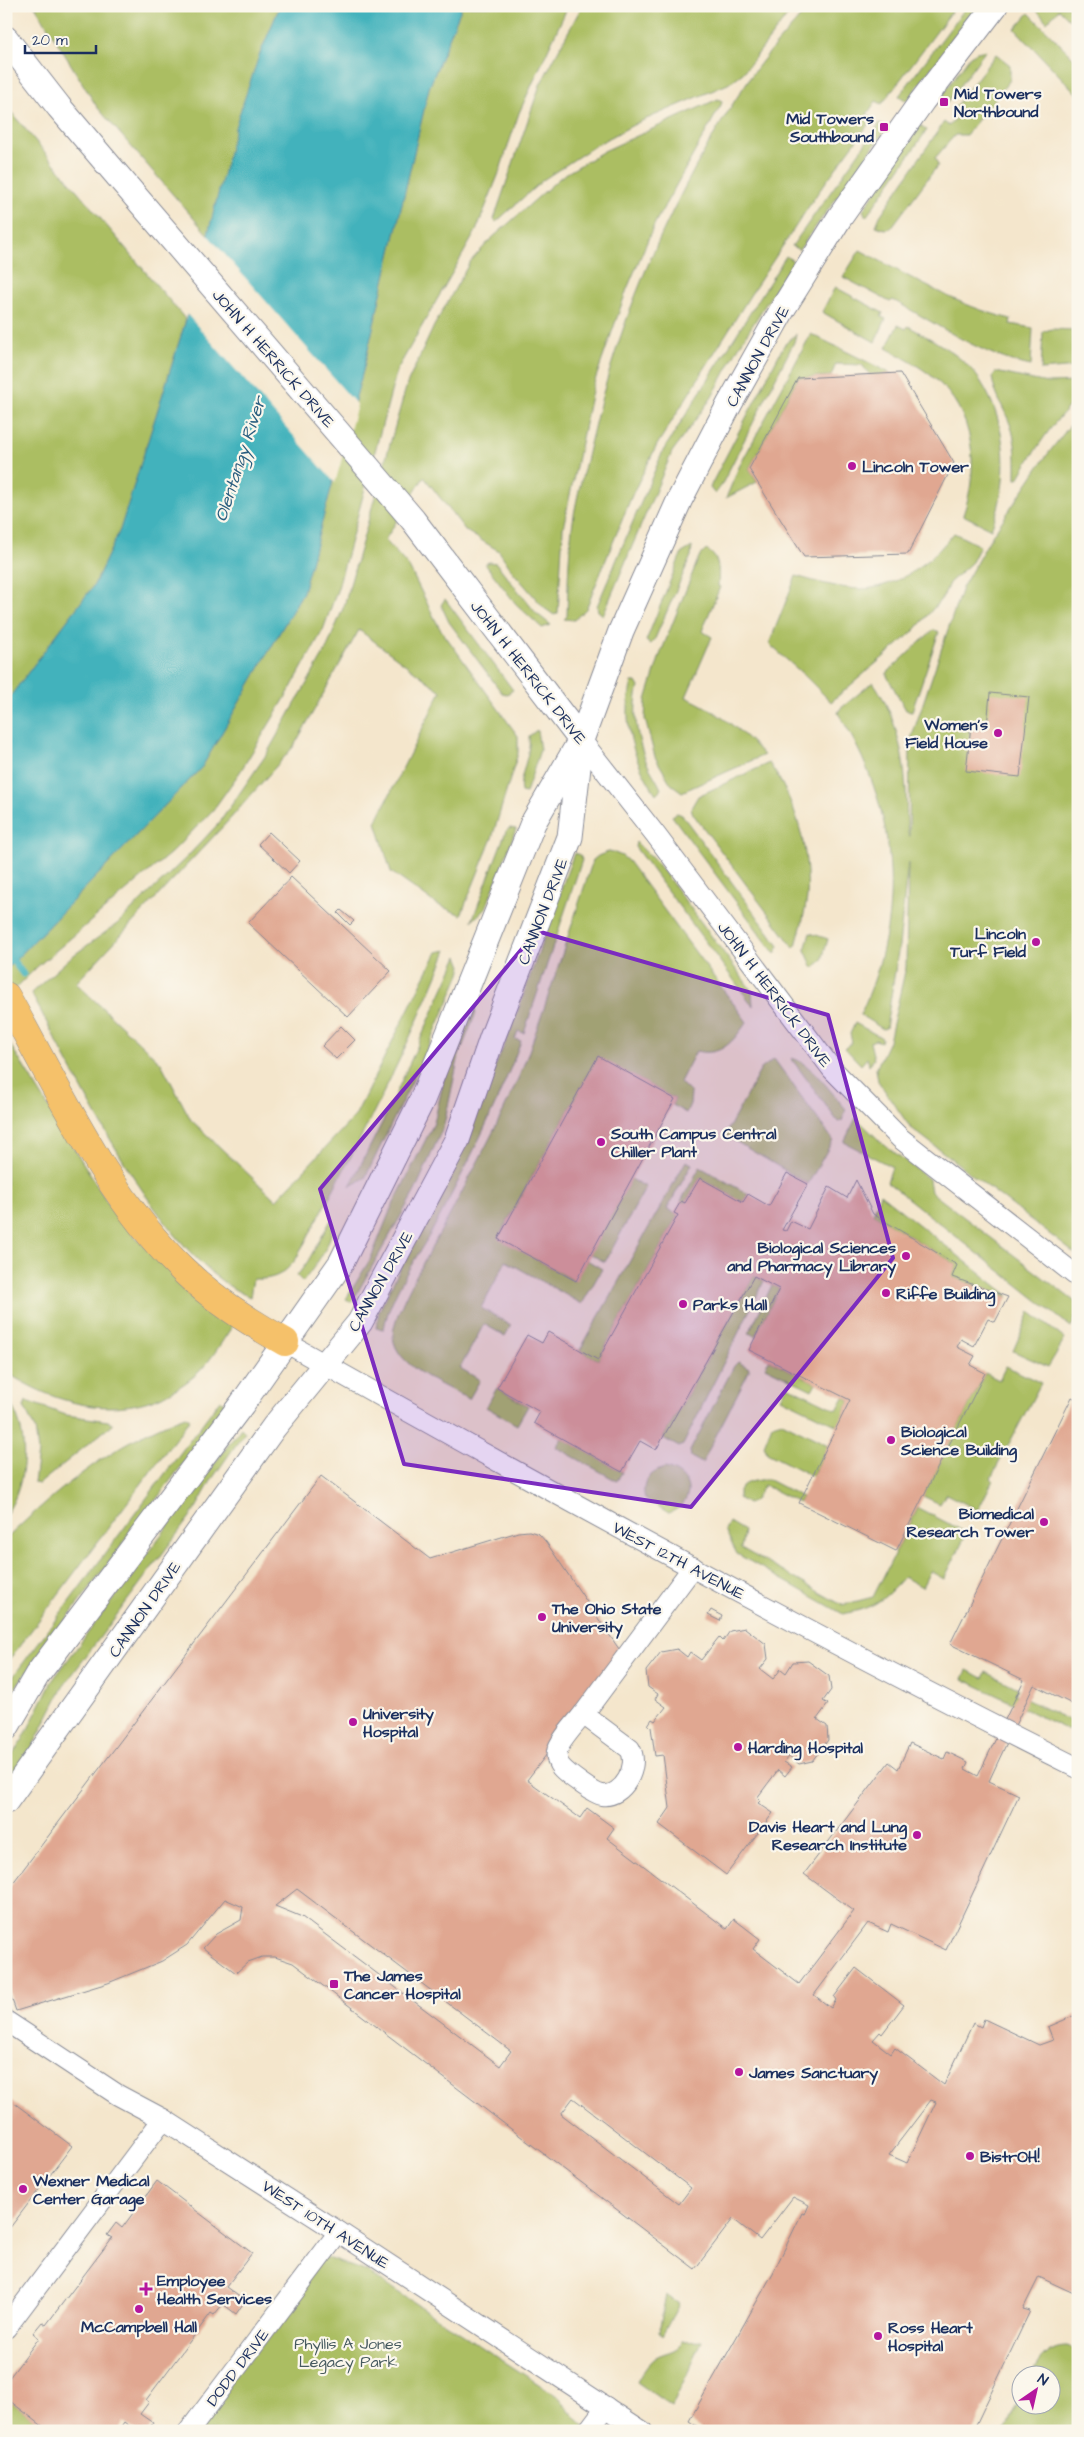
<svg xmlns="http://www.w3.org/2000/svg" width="1084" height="2437" font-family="'Architects Daughter',sans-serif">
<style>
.green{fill:#abbe62;stroke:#637660}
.water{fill:#43b2bc;stroke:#2f708d}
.pier{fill:#f4e6cc}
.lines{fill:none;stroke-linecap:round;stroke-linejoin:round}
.stream{stroke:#43b2bc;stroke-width:7}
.building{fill:#e0a791;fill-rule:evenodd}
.minor-casing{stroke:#888a95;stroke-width:22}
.tertiary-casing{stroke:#888a95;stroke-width:27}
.motorway-casing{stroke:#888a95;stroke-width:29}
.minor{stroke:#fff;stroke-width:20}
.tertiary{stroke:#fff;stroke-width:25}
.motorway{stroke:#f5c16b;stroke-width:28}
.marked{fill:#7b2cbf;fill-opacity:0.2;stroke:#7b2cbf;stroke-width:4;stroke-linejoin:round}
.poi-dot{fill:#b5179e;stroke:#fbf7ec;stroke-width:2}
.labels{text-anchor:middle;stroke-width:4.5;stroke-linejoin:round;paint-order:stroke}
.poi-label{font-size:16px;font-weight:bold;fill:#1b2f5e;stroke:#fbf7ec;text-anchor:start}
.street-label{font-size:16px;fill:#1b2f5e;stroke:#fbf7ec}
.park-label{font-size:16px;fill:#465a5f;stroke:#fbf7ec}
.water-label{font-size:18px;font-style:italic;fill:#295d7f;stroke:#fbf7ec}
</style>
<rect width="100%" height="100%" fill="#fbf7ec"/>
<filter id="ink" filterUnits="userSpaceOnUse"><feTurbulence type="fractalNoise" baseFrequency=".02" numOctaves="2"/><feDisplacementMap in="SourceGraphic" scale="10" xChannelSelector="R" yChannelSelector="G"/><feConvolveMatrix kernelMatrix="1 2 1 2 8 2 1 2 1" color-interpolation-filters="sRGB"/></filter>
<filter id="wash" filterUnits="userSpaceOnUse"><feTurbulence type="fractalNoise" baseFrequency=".0096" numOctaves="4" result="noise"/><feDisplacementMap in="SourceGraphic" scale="20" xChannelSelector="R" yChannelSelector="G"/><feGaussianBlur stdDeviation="1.12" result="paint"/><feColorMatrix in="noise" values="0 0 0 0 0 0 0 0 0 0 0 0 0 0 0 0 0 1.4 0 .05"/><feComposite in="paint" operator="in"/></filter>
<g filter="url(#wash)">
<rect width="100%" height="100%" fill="#f4e6cc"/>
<!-- green -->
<g class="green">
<path d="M 35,6 L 280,6 C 248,81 228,157 208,235 L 97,107 Z"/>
<polygon points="462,6 568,6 519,113 499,173 476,231 397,370 338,588 323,630 287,695 240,772 213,810 172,852 38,966 6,998 6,970 202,767 303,592 364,367 429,88"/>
<polygon points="582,6 795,6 743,73 728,84 637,123 596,145 543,180 496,222 494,220 497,210 540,85"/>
<path d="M 810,6 L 956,6 L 882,104 L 876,101 L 867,114 L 873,118 L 817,194 L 751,294 L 657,445 L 633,493 L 586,609 L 574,620 L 564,619 L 567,616 C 568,590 568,563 571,537 C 574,505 583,475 590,444 C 621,310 673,193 749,79 C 767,53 790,29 810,6 Z"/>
<polygon points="967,6 978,6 907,101 899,96"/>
<polygon points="1033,6 1078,6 1078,23 1075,25 1059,9 1047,22"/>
<polygon points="1029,13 1078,62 1078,95 1015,29"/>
<polygon points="986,50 947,103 940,98 970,56 977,52"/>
<polygon points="996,54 1010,65 1010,80 966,135 955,135 935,158 938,165 891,228 885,229 876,226 880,216 944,122 949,126 960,113 954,108"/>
<path d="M 718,99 L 722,101 L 721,105 L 655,223 L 627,289 L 593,386 L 563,528 L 558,613 L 554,615 L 544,608 L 513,572 L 499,551 L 466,531 L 424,477 L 385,540 L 409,567 L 439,627 L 518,736 L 518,753 L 492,838 L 461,915 L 436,904 L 391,872 L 376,822 L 441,691 L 359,630 L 294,746 L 230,819 L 76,983 L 161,1063 L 191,1120 L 276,1200 L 355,1116 L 437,952 L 447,950 C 405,1057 351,1158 296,1259 C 284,1275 273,1280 253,1279 L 250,1297 C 162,1262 76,1075 31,993 L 71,957 L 117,924 L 187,857 L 219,823 L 266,755 L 326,650 L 344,606 L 407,384 L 434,326 L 470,262 L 491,239 L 562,176 L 604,151 Z"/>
<polygon points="6,106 186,320 120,530 94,585 6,702"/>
<polygon points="880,123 887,128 799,250 792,246"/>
<polygon points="920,125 927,130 866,217 863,210"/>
<path d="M 860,250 C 909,276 957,306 1011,319 L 1010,324 L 1033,328 L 1031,366 C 984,357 935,323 893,300 L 890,302 L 843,277 Z"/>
<polygon points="786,256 793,261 738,348 712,397 672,452 603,615 598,611 597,606 663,451"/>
<polygon points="835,287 883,313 881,317 886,319 875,342 822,312"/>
<path d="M 898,325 L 906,329 L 908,326 C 934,341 965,356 981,382 C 1009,425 1010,483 991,529 L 963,515 C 980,468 975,412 934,378 C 920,366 902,357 886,348 Z"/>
<polygon points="1051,329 1078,330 1078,367 1041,370 1043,332"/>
<polygon points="796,334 794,342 721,486 715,494 710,488 712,483 784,345"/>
<polygon points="811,334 892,374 870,375 862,365 836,364 831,376 798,378 749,469 757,482 726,498 739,467"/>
<path d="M 996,372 L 1047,383 L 1078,382 L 1078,397 C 1053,422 1035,449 1018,479 L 1016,479 C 1016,460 1017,443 1010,424 C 1004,408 994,394 992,377 Z"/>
<path d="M 1078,415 L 1078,1256 L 910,1127 L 878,1081 L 876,1069 L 889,1041 L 906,967 L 908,863 L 899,946 L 886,1028 L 883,1029 L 860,1015 C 908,913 898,808 838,713 L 840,709 L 873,682 C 895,713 904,753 906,791 C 907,806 906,823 909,837 L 910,742 L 962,588 L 990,539 L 1044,459 Z"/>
<path d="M 954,533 L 980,546 L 972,562 L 949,583 L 943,597 L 915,630 L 831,702 L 804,675 L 769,644 L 796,576 C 816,582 852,592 872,588 C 906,582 933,559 954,533 Z"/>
<polygon points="692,547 691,556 654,641 650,644 646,641 679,559 682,553"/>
<path d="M 706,550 C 720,556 719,572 718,586 L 720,587 L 702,631 L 712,637 L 686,697 C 717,711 740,729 764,755 L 682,792 L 671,784 L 655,757 L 645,719 L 646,700 L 660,655 L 699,557 Z"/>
<polygon points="489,562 496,563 536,613 551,625 542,628 516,604 485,564"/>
<polygon points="445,599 513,690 507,694 502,693 449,622 441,605"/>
<polygon points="933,630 939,632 912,711 906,710 887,676 887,673"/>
<path d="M 632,682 L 636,682 L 639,687 C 632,711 637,739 646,761 C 650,771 657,779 661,789 L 656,794 C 633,760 621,723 632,682 Z"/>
<path d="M 537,730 L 540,750 L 526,793 L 521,792 C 517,780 532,754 529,736 Z"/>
<path d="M 769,763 C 796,801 810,850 807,897 C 805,914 800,930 796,946 L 794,948 L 693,814 L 691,808 L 698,796 Z"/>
<polygon points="677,813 682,815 779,946 775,954 672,816"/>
<polygon points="510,828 516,829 486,908 472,921 506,831"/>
<polygon points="636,842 658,864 752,991 753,1006 635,847"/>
<path d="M 610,851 L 622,856 L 628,861 L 747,1022 C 733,1041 722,1057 696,1051 L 680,1082 L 691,1093 L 690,1104 L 686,1113 L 672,1105 L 675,1099 L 598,1057 L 498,1238 L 575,1281 L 587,1260 L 602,1269 L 582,1304 L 506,1261 L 481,1308 L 511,1325 L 505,1336 L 484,1324 L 460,1368 L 480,1380 L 469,1399 C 445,1386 395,1367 393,1336 C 392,1310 440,1235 454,1207 C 480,1157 508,1107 528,1054 C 551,990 572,924 593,860 L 598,856 Z"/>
<path d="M 574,853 L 580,855 L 582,860 L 524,1033 L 518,1031 L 515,1039 L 521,1041 C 498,1103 469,1162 438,1220 C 420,1254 390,1292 384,1329 L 376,1328 L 379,1311 L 465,1138 L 511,1029 Z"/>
<polygon points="810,933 828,939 822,960 813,968 805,950"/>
<polygon points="458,956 462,966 460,974 425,1055 365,1178 350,1186 388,1111"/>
<polygon points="474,1009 476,1013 459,1055 444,1125 415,1191 352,1302 346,1299 371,1258 390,1211 434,1123 446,1070 471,1012"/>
<polygon points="855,1023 882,1038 881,1042 875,1040 870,1042 874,1059 869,1065 867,1058 861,1065 845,1048 852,1042 850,1034"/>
<path d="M 6,1038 L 117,1218 L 189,1291 L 234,1324 C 221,1342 210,1364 192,1378 C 133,1424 64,1410 6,1372 Z"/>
<path d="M 791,1058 C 810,1061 833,1095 846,1109 L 842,1121 L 838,1122 Z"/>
<polygon points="774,1059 833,1140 808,1184 725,1135 761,1069"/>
<polygon points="856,1118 881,1142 929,1179 931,1192 1078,1304 1078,1313 1071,1327 887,1182 892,1167 844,1142"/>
<polygon points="686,1161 692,1164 667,1209 678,1215 598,1360 580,1350"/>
<polygon points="700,1167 748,1194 743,1202 700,1178 685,1203 681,1201"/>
<polygon points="631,1179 646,1187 605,1262 590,1254"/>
<polygon points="880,1194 1008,1295 1008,1297 952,1277 957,1265 873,1214"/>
<path d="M 331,1220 C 336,1241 315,1265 303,1282 L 297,1276 L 308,1261 Z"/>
<polygon points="754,1276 764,1281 683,1445 679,1447 663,1438"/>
<polygon points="772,1285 779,1289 755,1336 749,1333"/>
<polygon points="1030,1312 1065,1339 1048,1367 1013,1351"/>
<polygon points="769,1360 816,1383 812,1390 765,1367"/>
<polygon points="738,1362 749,1368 749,1371 702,1463 691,1457 690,1451 734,1366"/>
<polygon points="1006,1366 1041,1383 991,1478 993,1480 978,1510 946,1494 940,1504 923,1496 985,1373 999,1380"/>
<polygon points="787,1386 837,1410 844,1397 850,1400 838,1426 781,1398"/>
<polygon points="497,1388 528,1406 517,1425 486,1407"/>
<path d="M 6,1398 C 31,1427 28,1484 6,1514 Z"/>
<polygon points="220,1400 227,1405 6,1700 6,1686"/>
<polygon points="26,1401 66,1415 108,1421 113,1424 39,1484 34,1483 38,1452 35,1429 24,1407"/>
<path d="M 185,1416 L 190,1419 L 6,1664 L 6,1539 C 60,1487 115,1442 185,1416 Z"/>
<polygon points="782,1422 828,1445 812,1476 767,1453 764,1445 772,1425"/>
<polygon points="241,1428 245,1432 212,1479 195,1510 63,1687 32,1748 6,1783 6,1763 22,1741 52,1681"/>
<polygon points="562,1438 622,1472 617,1481 556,1447"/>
<path d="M 665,1468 C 693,1474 697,1502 669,1513 L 645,1499 C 641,1483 648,1473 665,1468 Z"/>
<path d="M 767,1479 L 802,1497 L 799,1503 L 764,1485 L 754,1501 L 748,1504 L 738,1498 C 737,1481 754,1481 767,1479 Z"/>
<path d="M 918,1508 L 967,1533 L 944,1579 L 930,1571 L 922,1587 L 904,1577 C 883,1601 874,1608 843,1614 L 737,1554 L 725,1530 L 729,1522 L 744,1531 L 741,1548 L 842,1605 L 873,1597 Z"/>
<polygon points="967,1670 983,1678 986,1672 1018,1688 1015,1694 1075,1723 1078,1718 1078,1730 1068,1730 963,1679"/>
<polygon points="321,2256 367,2272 557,2396 588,2431 189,2431"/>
<polygon points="666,2295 679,2304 662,2336 659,2332"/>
<path d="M 702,2341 L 672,2407 L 637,2382 C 642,2373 647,2363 656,2357 C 667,2351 675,2353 683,2342 Z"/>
<path d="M 1067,2347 L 1078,2351 L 1078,2431 L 1005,2431 L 1021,2396 L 1022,2404 L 1052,2404 L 1052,2374 L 1032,2374 C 1039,2359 1048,2347 1067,2347 Z"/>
<polygon points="6,2398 50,2431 6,2431"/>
</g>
<!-- water -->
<polygon class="water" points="280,6 462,6 429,88 364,367 303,592 202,767 6,970 6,702 94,585 120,530 186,320 236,124 259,56"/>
<!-- pier -->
<polygon class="pier" points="206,233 357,405 335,483 185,312"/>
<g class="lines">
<!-- stream -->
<polyline class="stream" points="14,962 23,974"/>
</g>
<g id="blocks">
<!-- building -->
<g class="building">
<polygon points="900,373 954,463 908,554 804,557 749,469 798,378"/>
<polygon points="990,693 1029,697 1020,777 966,771 971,725 987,727"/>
<polygon points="269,832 300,861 289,873 258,844"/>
<polygon points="291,877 391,971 348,1017 248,923"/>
<polygon points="341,910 354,921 350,925 338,913"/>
<polygon points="341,1026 355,1040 336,1059 322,1046"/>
<polygon points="598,1056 675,1099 576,1281 498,1239"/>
<polygon points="787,1173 808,1184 782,1230 786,1231 791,1221 808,1229 829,1187 847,1198 856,1180 873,1214 957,1265 952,1277 1008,1297 995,1322 988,1319 974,1346 961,1339 957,1347 975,1356 970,1365 985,1373 896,1551 799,1503 850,1400 749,1350 779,1289 754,1276 656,1450 640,1441 622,1472 534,1423 540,1412 497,1388 527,1335 542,1343 548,1332 598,1360 678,1215 674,1213 681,1201 685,1203 700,1178 743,1202 748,1194 769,1206"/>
<path d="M 1072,1397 L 1078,1400 L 1078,1693 L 1072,1704 L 1034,1685 L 989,1781 L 1019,1795 L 946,1950 L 891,1924 L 888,1932 L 868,1923 L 814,1995 L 831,2008 L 836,2000 L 834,1997 L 856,1968 L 904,2005 L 882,2034 L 880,2032 L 873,2040 L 891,2054 L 895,2048 L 944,2085 L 973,2023 L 981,2027 L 984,2019 L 1039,2045 L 1053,2040 L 1048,2027 L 1078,2014 L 1078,2295 L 1039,2277 L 1023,2309 L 1030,2311 L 973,2431 L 704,2431 L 689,2421 L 773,2273 L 802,2213 L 805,2214 L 809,2205 L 793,2197 L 760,2240 L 733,2219 L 695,2269 L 293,1963 L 275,1957 L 262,1957 L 248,1962 L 236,1973 L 203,1948 L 216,1934 L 241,1920 L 243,1907 L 225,1899 L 187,1945 L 162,1961 L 108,1983 L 16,2011 L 6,1983 L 6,1892 L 321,1476 L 430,1559 L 518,1532 L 529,1531 L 539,1534 L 546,1542 L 619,1649 L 616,1664 L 527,1780 L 580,1818 L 587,1808 L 614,1828 L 607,1838 L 727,1929 L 734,1919 L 760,1939 L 753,1949 L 799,1984 L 854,1911 L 804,1874 L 889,1762 L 898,1769 L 910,1743 L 944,1759 L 947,1752 L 968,1762 L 965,1769 L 978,1776 L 1024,1680 L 950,1644 ZM 297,1889 L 511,2051 L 500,2066 L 302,1917 L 275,1906 ZM 573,2098 L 691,2188 L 679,2204 L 561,2114 ZM 931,2100 L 936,2102 L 907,2163 L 889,2155 Z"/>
<polygon points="711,1610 722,1616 720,1621 708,1615"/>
<polygon points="745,1628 766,1644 768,1659 760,1669 773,1679 781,1669 786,1673 793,1662 808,1661 829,1676 831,1690 823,1701 828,1704 817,1719 827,1726 828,1740 812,1761 799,1764 789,1756 784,1762 792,1767 785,1776 778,1770 757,1798 760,1801 758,1803 773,1813 726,1875 659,1824 670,1808 663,1755 655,1756 651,1727 648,1725 652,1719 655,1721 666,1707 655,1699 658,1694 648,1687 646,1671 661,1652 677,1649 687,1657 690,1652 701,1660 719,1637 723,1641 730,1631"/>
<polygon points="6,2097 72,2146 6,2233"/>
<polygon points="157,2181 252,2253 226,2287 245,2301 236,2314 223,2304 214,2315 211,2313 146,2400 149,2402 140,2414 153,2423 148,2431 136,2431 124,2422 118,2431 49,2431 6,2398 6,2382 39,2338 33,2333 42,2322 46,2325 112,2238 107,2235 116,2223 122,2228"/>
</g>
</g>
</g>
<g filter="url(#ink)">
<use href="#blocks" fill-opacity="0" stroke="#888a95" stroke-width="1"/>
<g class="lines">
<!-- minor casing -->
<g class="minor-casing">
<g id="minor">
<polyline points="581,740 655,834 832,1069 900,1138 1078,1277"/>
<path d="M 285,1342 C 546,1490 809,1634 1078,1768"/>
<path d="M 583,1714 L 630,1749 C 640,1766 623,1798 602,1795 C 594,1794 566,1773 561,1767 C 558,1763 556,1757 557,1752 C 558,1742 578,1721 585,1712 C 621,1663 657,1615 693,1567"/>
<polyline points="6,2021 118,2095 163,2119 339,2232 642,2431"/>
<polyline points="6,2328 163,2119"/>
<polyline points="189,2431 339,2232"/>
<polyline points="588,2431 606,2407"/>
</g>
</g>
<!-- tertiary casing -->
<g class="tertiary-casing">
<g id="tertiary">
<polyline points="6,39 59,107 111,168 413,520 581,740"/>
<polyline points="6,1728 37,1675 242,1404 341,1263 422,1100 533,823 581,740 621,631 680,499 730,403 785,305 840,217 922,101 995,6"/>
<polyline points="6,1801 274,1427 360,1322 457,1140 492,1038 570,837 580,750"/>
</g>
</g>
<!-- motorway casing -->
<g class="motorway-casing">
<path id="motorway" d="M 6,996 C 59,1090 105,1194 183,1270 C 213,1299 248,1321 285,1342"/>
</g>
<!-- minor -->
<use href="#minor" class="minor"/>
<!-- tertiary -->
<use href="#tertiary" class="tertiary"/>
<!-- motorway -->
<use href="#motorway" class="motorway"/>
</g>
</g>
<!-- marked area -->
<path class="marked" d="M 537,931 L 828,1015 L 893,1258 L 691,1507 L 404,1464 L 320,1189 Z"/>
<!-- markers -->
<g class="poi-dot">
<rect x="939" y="97" width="10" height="10" rx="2.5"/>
<rect x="879" y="122" width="10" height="10" rx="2.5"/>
<circle cx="852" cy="466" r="5"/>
<circle cx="998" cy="733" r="5"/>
<circle cx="1036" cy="942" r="5"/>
<circle cx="601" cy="1142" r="5"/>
<circle cx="906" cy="1256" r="5"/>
<circle cx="886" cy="1293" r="5"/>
<circle cx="683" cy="1304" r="5"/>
<circle cx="891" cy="1440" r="5"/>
<circle cx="1044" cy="1522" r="5"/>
<circle cx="542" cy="1617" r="5"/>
<circle cx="353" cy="1722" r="5"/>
<circle cx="738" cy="1747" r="5"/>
<circle cx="917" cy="1835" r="5"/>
<rect x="329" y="1979" width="10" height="10" rx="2.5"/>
<circle cx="739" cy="2072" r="5"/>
<circle cx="970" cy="2156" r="5"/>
<circle cx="23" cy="2189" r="5"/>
<path d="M143.5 2281.5h5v5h5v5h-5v5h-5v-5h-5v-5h5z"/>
<circle cx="139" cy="2309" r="5"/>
<circle cx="878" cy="2336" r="5"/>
</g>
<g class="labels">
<!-- poi labels -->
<g class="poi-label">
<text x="954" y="99">Mid Towers<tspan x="954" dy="18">Northbound</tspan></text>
<text x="874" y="124" text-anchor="end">Mid Towers<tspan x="874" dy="18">Southbound</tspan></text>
<text x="862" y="472">Lincoln Tower</text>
<text x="988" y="730" text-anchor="end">Women's<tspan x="988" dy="18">Field House</tspan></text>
<text x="1026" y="939" text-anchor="end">Lincoln<tspan x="1026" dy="18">Turf Field</tspan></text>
<text x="611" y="1139">South Campus Central<tspan x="611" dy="18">Chiller Plant</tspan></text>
<text x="896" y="1253" text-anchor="end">Biological Sciences<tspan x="896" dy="18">and Pharmacy Library</tspan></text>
<text x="896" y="1299">Riffe Building</text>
<text x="693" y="1310">Parks Hall</text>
<text x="901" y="1437">Biological<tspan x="901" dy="18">Science Building</tspan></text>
<text x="1034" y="1519" text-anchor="end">Biomedical<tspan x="1034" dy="18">Research Tower</tspan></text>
<text x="552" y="1614">The Ohio State<tspan x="552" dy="18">University</tspan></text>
<text x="363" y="1719">University<tspan x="363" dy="18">Hospital</tspan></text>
<text x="748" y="1753">Harding Hospital</text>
<text x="907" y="1832" text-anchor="end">Davis Heart and Lung<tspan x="907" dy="18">Research Institute</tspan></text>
<text x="344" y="1981">The James<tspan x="344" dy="18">Cancer Hospital</tspan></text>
<text x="749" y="2078">James Sanctuary</text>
<text x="980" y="2162">BistrOH!</text>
<text x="33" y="2186">Wexner Medical<tspan x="33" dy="18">Center Garage</tspan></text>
<text x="157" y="2286">Employee<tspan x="157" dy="18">Health Services</tspan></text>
<text x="139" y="2332" text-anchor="middle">McCampbell Hall</text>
<text x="888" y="2333">Ross Heart<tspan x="888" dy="18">Hospital</tspan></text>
</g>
<!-- street labels -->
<g class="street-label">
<text transform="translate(757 356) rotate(-61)" y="6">CANNON DRIVE</text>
<text transform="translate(274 358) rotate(49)" y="6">JOHN H HERRICK DRIVE</text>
<text transform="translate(529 672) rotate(52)" y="6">JOHN H HERRICK DRIVE</text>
<text transform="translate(542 911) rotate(-69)" y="6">CANNON DRIVE</text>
<text transform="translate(775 994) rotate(53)" y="6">JOHN H HERRICK DRIVE</text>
<text transform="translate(380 1281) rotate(-60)" y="6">CANNON DRIVE</text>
<text transform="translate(679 1560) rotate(28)" y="6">WEST 12TH AVENUE</text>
<text transform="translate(144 1609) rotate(-55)" y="6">CANNON DRIVE</text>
<text transform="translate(326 2224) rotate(33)" y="6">WEST 10TH AVENUE</text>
<text transform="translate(237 2367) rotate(-53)" y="6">DODD DRIVE</text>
</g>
<!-- park labels -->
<g class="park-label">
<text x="348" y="2349">Phyllis A Jones<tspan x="348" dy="18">Legacy Park</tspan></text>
</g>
<!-- water labels -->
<g class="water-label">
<text transform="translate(240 459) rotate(-72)" y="6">Olentangy River</text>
</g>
</g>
<!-- margin -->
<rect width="1084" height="2437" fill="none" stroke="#fbf7ec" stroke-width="25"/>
<!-- north arrow -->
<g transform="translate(1036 2390) rotate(34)"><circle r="24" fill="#fbf7ec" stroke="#a1a7b3"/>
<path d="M0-4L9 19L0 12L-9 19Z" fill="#b5179e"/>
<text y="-8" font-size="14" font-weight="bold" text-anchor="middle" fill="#1b2f5e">N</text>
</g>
<!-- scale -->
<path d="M25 45v8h71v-8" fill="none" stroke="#1b2f5e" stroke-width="2.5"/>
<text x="32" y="45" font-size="15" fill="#1b2f5e" stroke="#fbf7ec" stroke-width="4" paint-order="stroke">20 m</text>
</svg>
